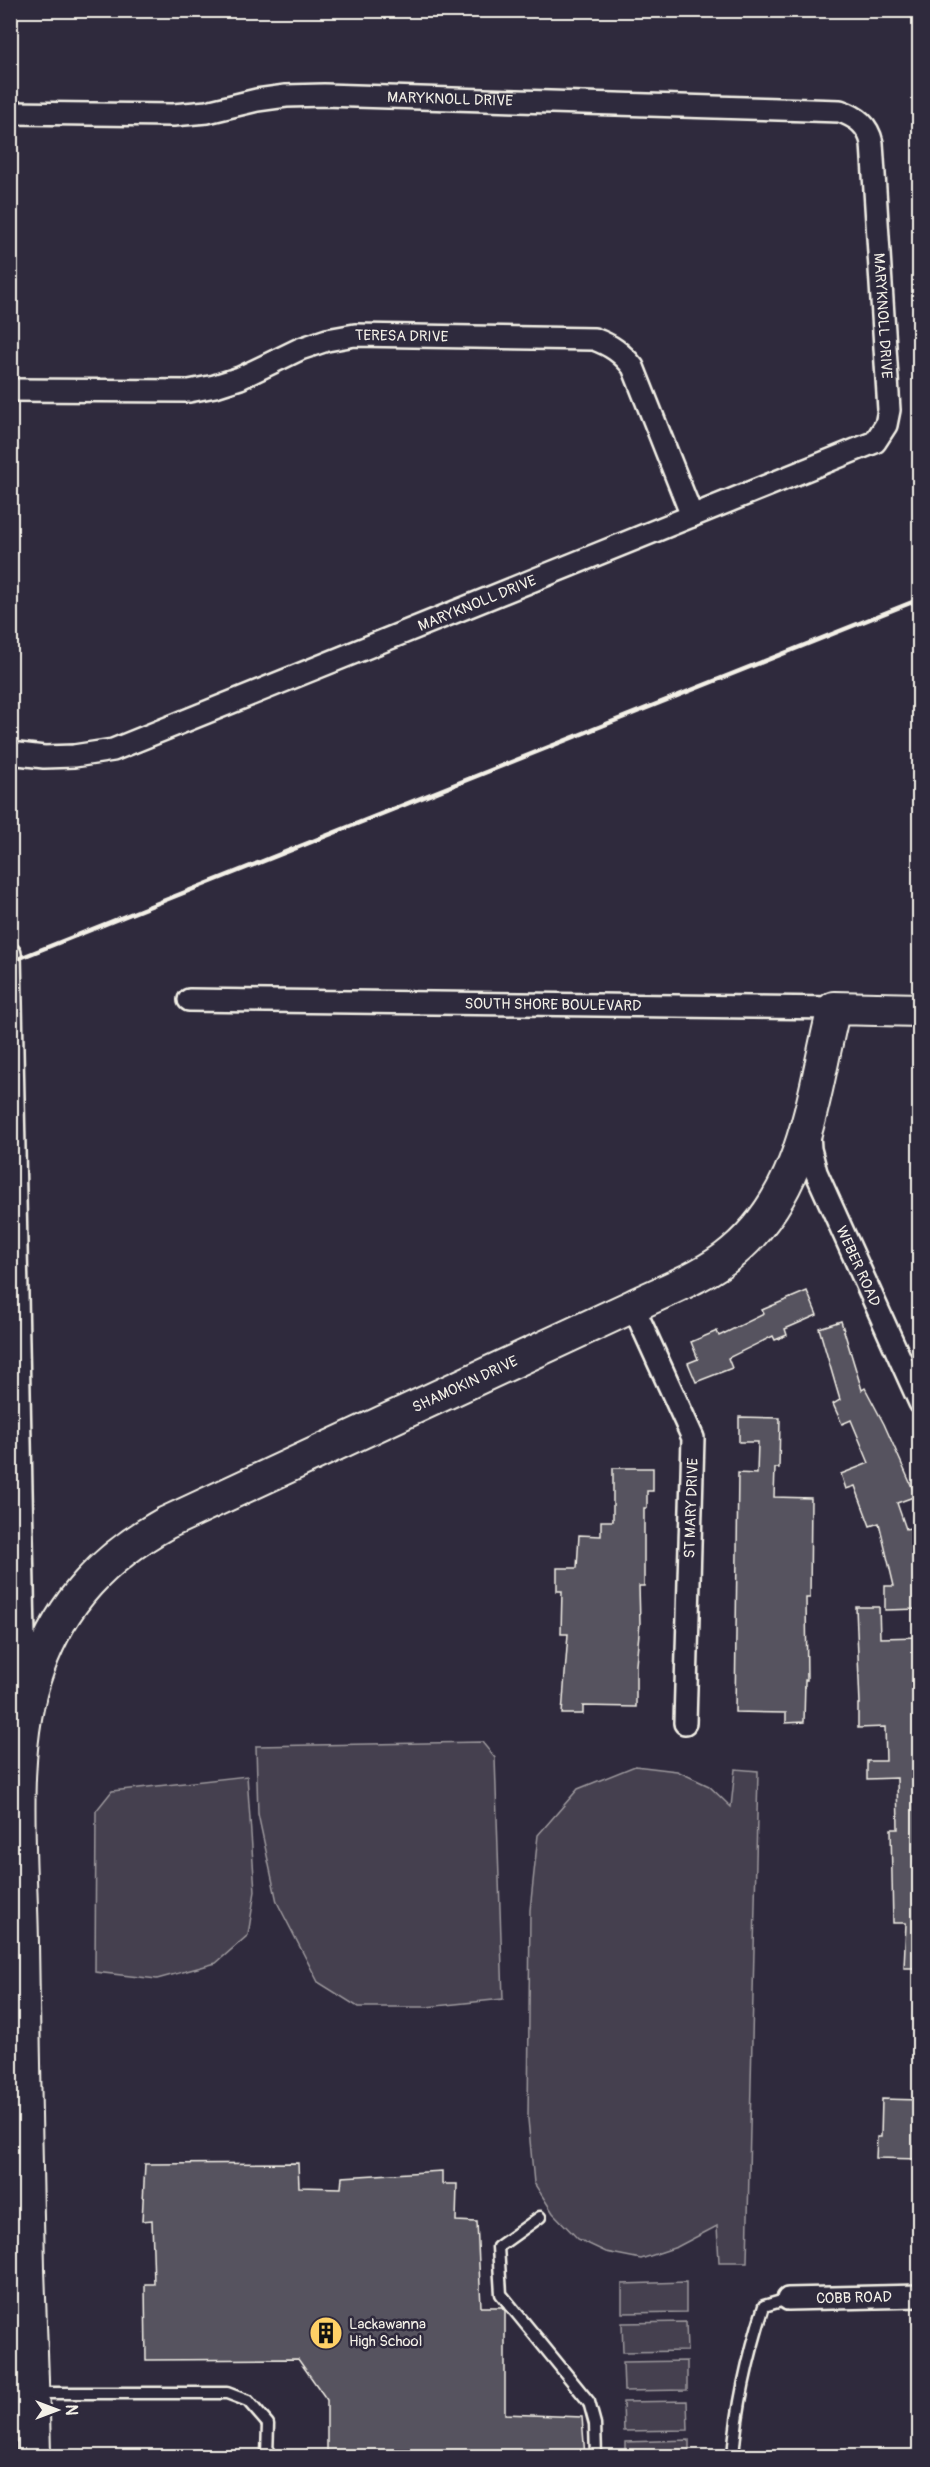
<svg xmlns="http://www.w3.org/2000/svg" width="930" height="2467" font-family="Pangolin,sans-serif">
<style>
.green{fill:#454050;stroke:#9c989c;stroke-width:1.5}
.building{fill:#56525f;stroke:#f4f1e8;stroke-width:1.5}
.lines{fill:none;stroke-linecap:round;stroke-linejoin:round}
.lane-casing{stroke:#f4f1e8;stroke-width:15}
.street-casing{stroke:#f4f1e8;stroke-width:26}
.secondary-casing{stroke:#f4f1e8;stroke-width:36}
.lane{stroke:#2f2a3d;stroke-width:10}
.street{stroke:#2f2a3d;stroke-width:21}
.secondary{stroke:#2f2a3d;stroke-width:32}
.rail{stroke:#f4f1e8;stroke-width:4.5}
.labels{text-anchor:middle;stroke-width:5;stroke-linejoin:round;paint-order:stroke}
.street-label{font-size:15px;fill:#f4f1e8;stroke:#2f2a3d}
.poi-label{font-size:15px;fill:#f4f1e8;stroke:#2f2a3d;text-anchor:start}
</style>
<rect width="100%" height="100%" fill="#2f2a3d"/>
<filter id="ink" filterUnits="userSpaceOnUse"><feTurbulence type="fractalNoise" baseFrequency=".0167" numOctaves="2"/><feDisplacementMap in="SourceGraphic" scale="12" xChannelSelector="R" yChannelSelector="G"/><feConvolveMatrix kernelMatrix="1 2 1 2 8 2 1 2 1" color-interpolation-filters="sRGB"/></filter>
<g filter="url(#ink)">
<!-- green -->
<g class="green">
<polygon points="482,1742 495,1758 503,1999 426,2007 358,2007 318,1982 277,1902 258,1814 256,1746"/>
<polygon points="635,1766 677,1771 709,1786 731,1807 735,1769 758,1771 747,2262 719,2262 717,2226 677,2247 641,2259 606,2252 578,2239 553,2213 534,2183 528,2119 530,1910 538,1835 578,1789"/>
<polygon points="247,1776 255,1891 248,1935 216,1963 157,1979 95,1972 96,1811 112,1791"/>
<polygon points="686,2282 686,2312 622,2313 622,2284"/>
<polygon points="686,2322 687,2351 623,2352 622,2323"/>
<polygon points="687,2361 687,2390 624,2391 623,2362"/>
<polygon points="687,2401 688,2430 624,2431 623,2402"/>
<polygon points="689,2440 689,2456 625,2456 625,2442"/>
</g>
<!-- building -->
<g class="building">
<polygon points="807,1291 817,1315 785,1329 787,1335 775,1340 773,1336 728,1358 732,1368 696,1382 688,1363 698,1359 691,1342 717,1331 719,1336 764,1314 762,1310"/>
<polygon points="841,1321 862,1390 865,1388 884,1424 916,1496 897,1503 906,1529 920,1526 920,1609 885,1610 885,1586 894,1586 879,1523 870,1526 855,1486 846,1489 841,1474 869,1463 851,1420 842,1424 833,1404 840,1400 819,1328"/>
<polygon points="739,1417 780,1418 779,1468 775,1468 774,1497 811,1498 810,1598 806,1598 807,1680 805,1680 804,1722 786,1723 786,1713 735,1712 738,1473 757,1474 758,1442 739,1442"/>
<polygon points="613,1468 653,1468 653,1491 647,1491 647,1508 644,1508 644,1586 639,1586 640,1623 636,1665 636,1707 583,1706 583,1714 562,1714 568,1634 561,1634 562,1591 557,1591 557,1568 577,1568 579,1535 601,1536 601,1521 613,1521"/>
<polygon points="856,1607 879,1607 880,1638 920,1637 920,1968 904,1968 906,1923 893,1923 891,1829 898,1829 897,1778 867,1779 867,1761 886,1761 885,1727 858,1728 858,1704 860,1704"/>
<polygon points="882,2099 920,2100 920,2159 876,2158 877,2137 881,2137"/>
<polygon points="298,2163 299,2187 341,2188 342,2177 442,2171 442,2184 457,2184 456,2221 477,2222 481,2307 502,2307 505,2311 505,2414 582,2417 585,2457 327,2457 327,2400 298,2359 146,2360 145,2284 154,2284 152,2220 142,2221 145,2164"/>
</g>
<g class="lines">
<!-- lane casing -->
<g class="lane-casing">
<g id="lane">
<polyline points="540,2217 498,2247 501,2294 589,2402 595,2424 596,2456"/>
<polyline points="34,2393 227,2393 248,2401 268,2424 267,2456"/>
<path d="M 733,2456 C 737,2405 748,2356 764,2306 L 788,2299"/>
</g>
</g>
<!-- street casing -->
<g class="street-casing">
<g id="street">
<path id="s1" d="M 10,113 L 173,115 L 207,112 L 257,100 L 286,96 L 324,95 L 840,111 C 857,117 868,125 872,143 L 889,410 L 886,425 L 875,442 L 113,750 L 74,756 L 44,757 L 10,753"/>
<path id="s2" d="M 10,390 L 189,391 L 215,386 L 240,378 L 300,349 L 327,340 L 355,335 L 594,339 C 611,345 622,353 633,367 L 692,516"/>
<polyline points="10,954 25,1685"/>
<path id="s3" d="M 189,1000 L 834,1008"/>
<path id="s4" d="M 809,1132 L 810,1149 L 816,1172 L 920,1403"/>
<polyline points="633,1306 693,1438 685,1723"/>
<path id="s5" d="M 788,2299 L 920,2296"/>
</g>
</g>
<!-- secondary casing -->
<g class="secondary-casing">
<g id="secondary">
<path id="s6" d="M 34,2456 C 33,2393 30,2331 28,2268 C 25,2160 24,2052 22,1944 C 21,1860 8,1748 38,1668 C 62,1601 105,1557 166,1523 L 633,1306 C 666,1290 705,1276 733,1252 C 807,1189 812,1096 834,1008 L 920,1010"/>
</g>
</g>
<!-- lane -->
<use href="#lane" class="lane"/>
<!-- street -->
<use href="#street" class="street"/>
<!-- secondary -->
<use href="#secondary" class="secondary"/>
<!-- rail -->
<polyline class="rail" points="10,962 920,599"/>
</g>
</g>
<!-- icons -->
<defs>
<g id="building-disc" transform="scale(1.725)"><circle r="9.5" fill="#ffd166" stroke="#2f2a3d"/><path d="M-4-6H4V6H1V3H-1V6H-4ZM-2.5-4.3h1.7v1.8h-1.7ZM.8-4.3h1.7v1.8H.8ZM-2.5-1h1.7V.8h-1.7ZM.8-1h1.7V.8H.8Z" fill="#111"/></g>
</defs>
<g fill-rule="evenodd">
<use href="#building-disc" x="326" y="2333"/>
</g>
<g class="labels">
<!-- street labels -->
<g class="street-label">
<text dy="5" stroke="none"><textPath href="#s1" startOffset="442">MARYKNOLL DRIVE</textPath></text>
<text dy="5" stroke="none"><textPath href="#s1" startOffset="1053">MARYKNOLL DRIVE</textPath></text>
<text dy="5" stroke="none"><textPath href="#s2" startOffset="402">TERESA DRIVE</textPath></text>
<text transform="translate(477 603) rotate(-22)" y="5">MARYKNOLL DRIVE</text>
<text dy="5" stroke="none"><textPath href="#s3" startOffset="364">SOUTH SHORE BOULEVARD</textPath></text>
<text dy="5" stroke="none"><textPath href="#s4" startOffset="144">WEBER ROAD</textPath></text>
<text dy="5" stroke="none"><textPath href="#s6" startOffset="1318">SHAMOKIN DRIVE</textPath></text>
<text transform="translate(691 1508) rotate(-88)" y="5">ST MARY DRIVE</text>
<text dy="5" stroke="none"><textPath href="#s5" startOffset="66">COBB ROAD</textPath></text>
</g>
<!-- poi labels -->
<g class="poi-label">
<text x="349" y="2329">Lackawanna<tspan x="349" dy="17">High School</tspan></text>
</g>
</g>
<!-- margin -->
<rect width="930" height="2467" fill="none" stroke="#2f2a3d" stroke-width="36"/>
<rect x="18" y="18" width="894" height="2431" fill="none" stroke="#f4f1e8" stroke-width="2" filter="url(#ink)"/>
<!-- north arrow -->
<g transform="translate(57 2410) rotate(90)" stroke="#2f2a3d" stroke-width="4.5" paint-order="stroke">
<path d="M0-4.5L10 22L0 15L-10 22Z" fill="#f4f1e8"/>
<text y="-9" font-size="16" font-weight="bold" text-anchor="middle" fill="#f4f1e8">N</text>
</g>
</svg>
